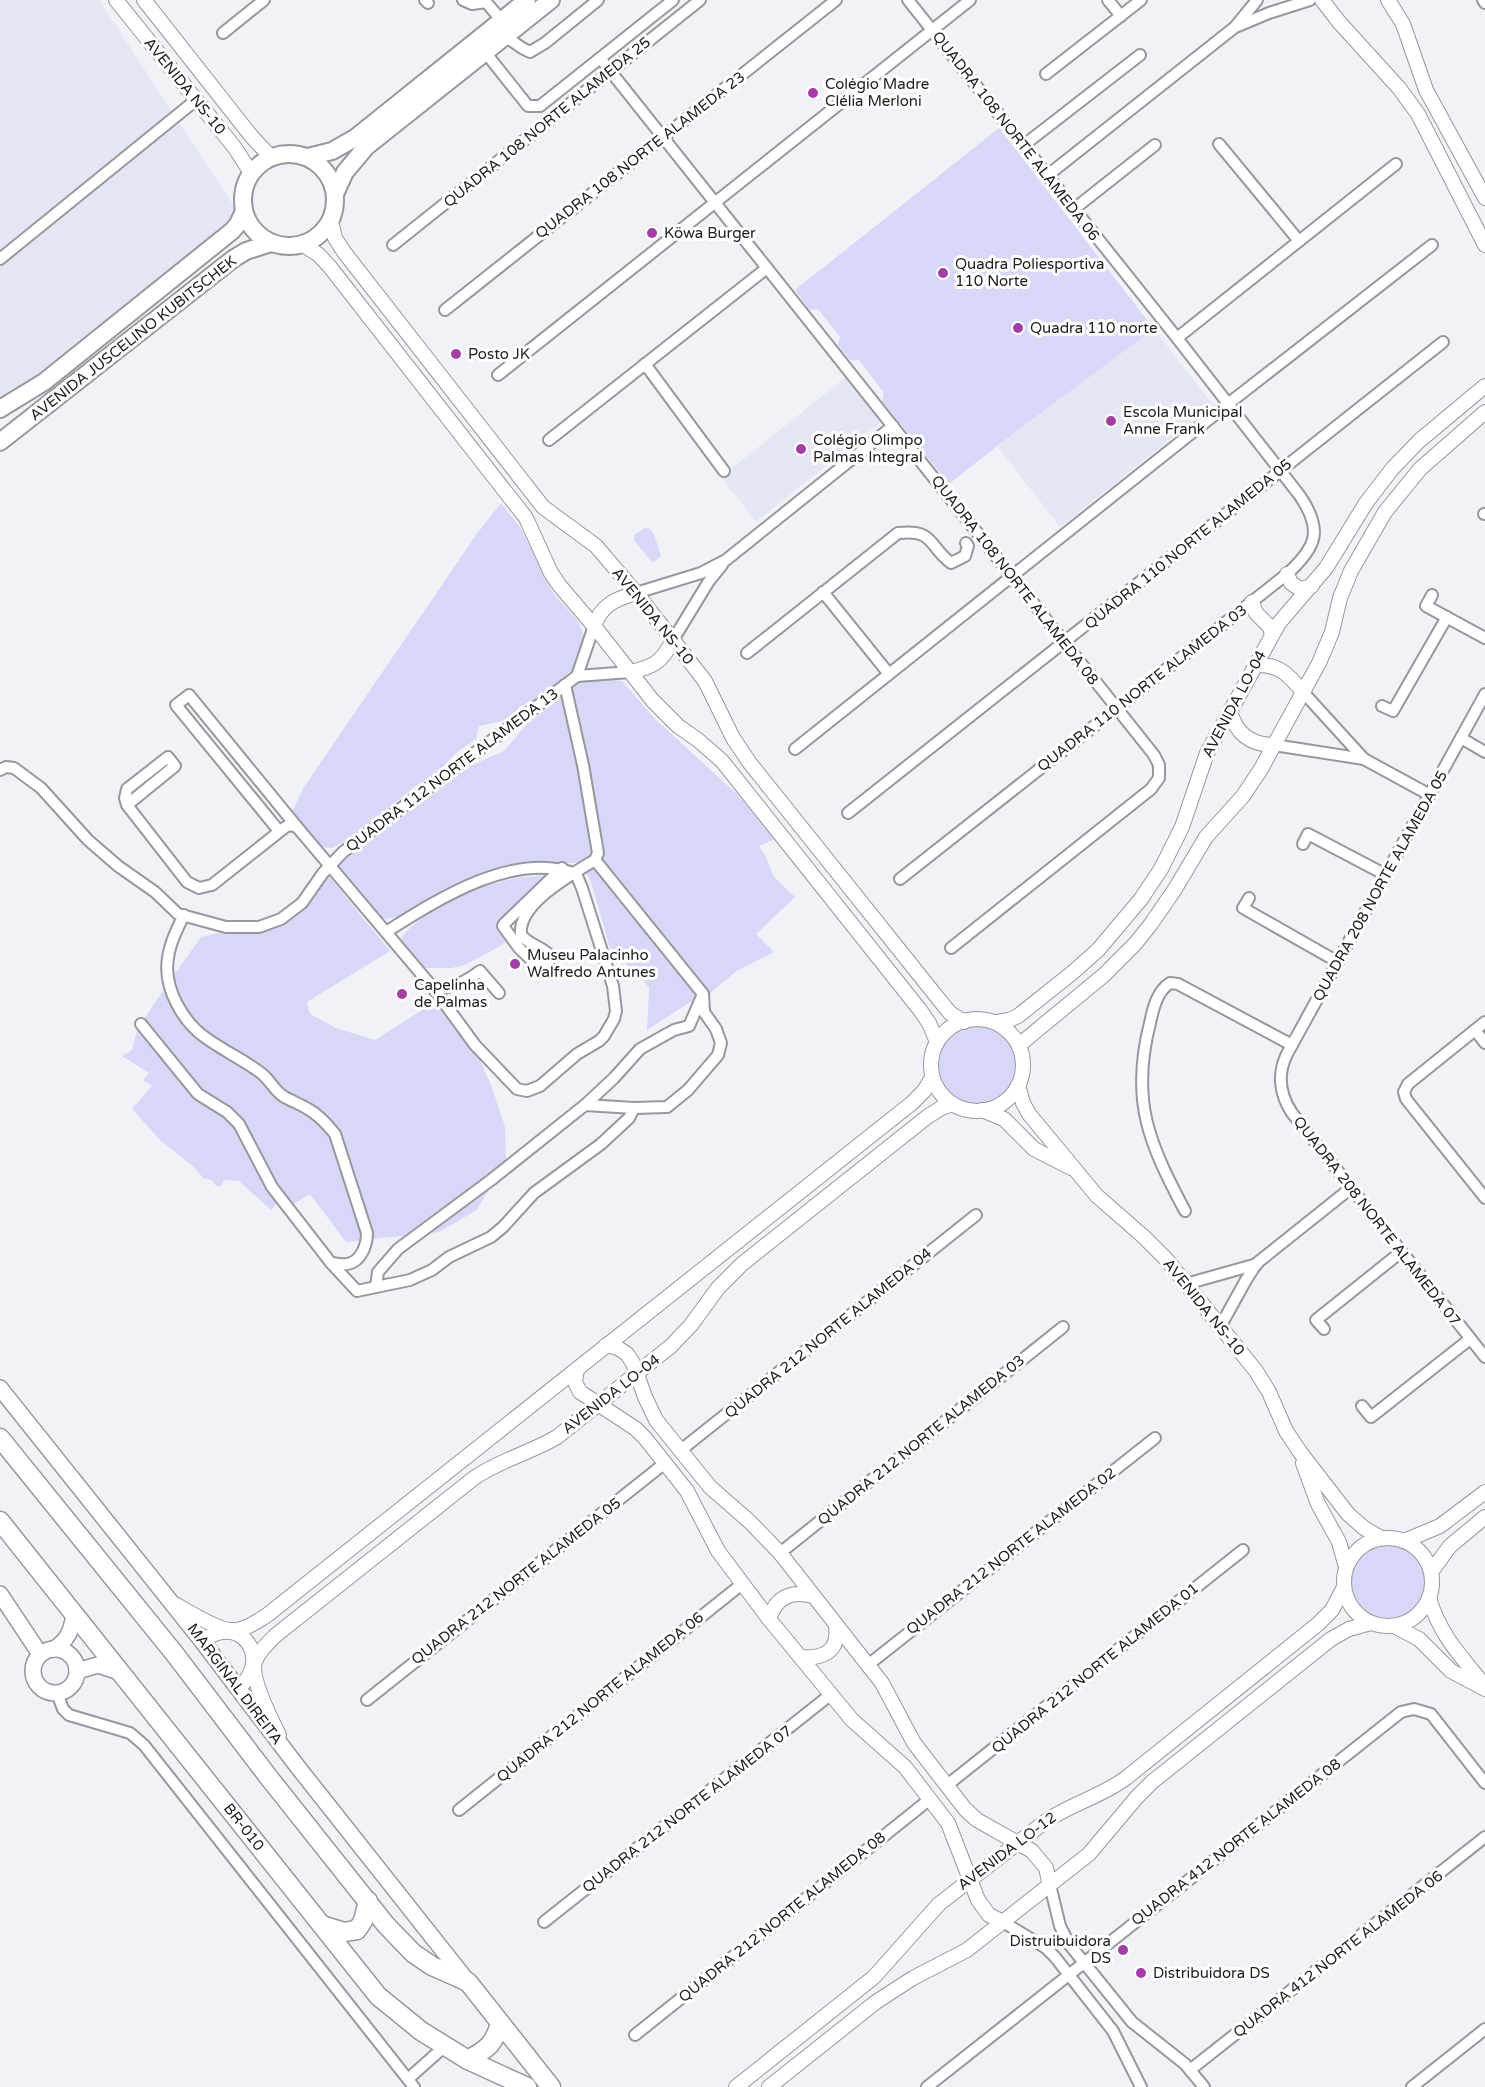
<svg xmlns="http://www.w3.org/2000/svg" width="1485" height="2087" font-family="'Varela Round',sans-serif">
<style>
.built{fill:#e5e6f3}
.green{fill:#d7d8f7}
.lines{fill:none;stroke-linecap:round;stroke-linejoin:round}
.minor-casing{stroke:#97979d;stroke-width:14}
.tertiary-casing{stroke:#97979d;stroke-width:16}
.secondary-casing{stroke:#97979d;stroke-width:18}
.primary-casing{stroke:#97979d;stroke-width:20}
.trunk-casing{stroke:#97979d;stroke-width:21}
.minor{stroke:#fff;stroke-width:10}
.tertiary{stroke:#fff;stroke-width:14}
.secondary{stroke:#fff;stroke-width:15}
.primary{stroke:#fff;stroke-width:16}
.trunk{stroke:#fff;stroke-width:18}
.poi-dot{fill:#a33ea4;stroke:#fff;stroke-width:2}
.labels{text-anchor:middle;stroke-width:6;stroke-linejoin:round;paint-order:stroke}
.poi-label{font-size:15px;fill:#202022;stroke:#fff;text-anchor:start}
.street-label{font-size:15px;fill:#202022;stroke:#fff}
</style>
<rect width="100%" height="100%" fill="#f1f2f8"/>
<!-- built -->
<g class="built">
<polygon points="0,0 99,0 243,220 0,412"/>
<polygon points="1154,329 1213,405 1060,527 997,446"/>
<polygon points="846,377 881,422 756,522 721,477"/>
</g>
<!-- green -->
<g class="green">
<polygon points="999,128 1154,329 997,446 949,484 882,401 884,393 859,360 850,360 838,345 840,337 818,309 810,310 795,290"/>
<polygon points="501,503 520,527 554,594 578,621 584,636 582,657 578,666 535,700 520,706 511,719 479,726 476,739 457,752 438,772 413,788 355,836 332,848 322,847 311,833 291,814 304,787 476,535"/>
<polygon points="645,528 650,529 654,534 661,556 654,562 651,561 634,540 635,534"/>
<polygon points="586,677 622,681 655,719 737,794 775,839 759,846 766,857 774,877 795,897 756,934 774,952 738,970 709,994 703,994 647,1030 649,987 610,948 591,882 582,863 536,863 479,874 405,917 380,919 333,868 472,765 504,751 526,725"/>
<path d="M 553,873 L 506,916 L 506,941 L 502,945 L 465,965 L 452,968 L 425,968 L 400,939 C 422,909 477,886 512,879 C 526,876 540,877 553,873 Z"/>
<polygon points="327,874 390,951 307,1002 310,1014 336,1028 375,1040 433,1003 471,1040 491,1085 505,1127 506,1159 477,1210 439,1232 346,1242 310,1194 292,1205 285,1195 271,1210 239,1181 224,1180 221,1186 216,1186 212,1180 203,1178 195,1168 161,1141 132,1109 152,1086 143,1080 149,1073 122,1056 132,1050 137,1031 153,1005 201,937 281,919"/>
<circle cx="977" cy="1064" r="40"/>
<circle cx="1388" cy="1582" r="37"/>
</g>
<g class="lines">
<!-- minor casing -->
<g class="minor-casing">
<g id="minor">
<polyline points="425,0 428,3"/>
<polyline points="463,0 472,4 486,2 502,21"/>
<polyline points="1108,0 1121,16"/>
<polyline points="1483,0 1485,3"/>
<polyline points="1238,26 1269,13 1310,0"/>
<polyline points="223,33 264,0"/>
<polyline points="505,36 522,48 530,52 545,43 598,0"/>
<polyline points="485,52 528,106 540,106 673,0"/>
<polyline points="600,58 1154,755 1159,765 1159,778 1151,789 951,948"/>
<polyline points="1046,74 1141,0"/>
<polyline points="1219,144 1299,241"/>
<polyline points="1024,145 1140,55"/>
<polyline points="1048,175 1235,27 1257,0"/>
<polyline points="1074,209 1155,145"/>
<polyline points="393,245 700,0"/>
<polyline points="0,259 196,100"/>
<polyline points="445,310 836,0"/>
<polyline points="1177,338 1396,164"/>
<polyline points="645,364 724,471"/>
<polyline points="498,375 970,0"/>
<polyline points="549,440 767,268"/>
<polyline points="1484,514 1485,514"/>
<polyline points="823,592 889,674"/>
<polyline points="636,593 701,573 726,560 893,426"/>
<polyline points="1432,595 1426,606 1485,638"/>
<polyline points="673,640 709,581 722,565"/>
<path d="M 747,653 L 898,533 C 935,529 928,546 951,563 L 965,556 L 968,546 L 966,543"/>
<polyline points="577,676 630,672"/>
<polyline points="577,676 594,626"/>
<polyline points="1303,692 1364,759 1430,795"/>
<path d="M 1485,694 L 1287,1054 C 1277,1074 1280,1095 1292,1113 L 1485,1357"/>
<polyline points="1382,706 1393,711 1447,617"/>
<polyline points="1461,738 1485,752"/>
<polyline points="1274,745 1364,759"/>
<polyline points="795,749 1228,404 1432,245"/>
<polyline points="0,770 6,767 14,768 41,788 88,840 118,866 155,892 178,914 226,927 259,927 281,919 302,903 323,873 343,852 577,676"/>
<path d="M 127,805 L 175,766 L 168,757 L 127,789 L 125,798 L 127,805 L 187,882 L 199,888 L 212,885 L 284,828 L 289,825 L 297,827 L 434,989 L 475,1045 L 517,1089 L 527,1091 L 540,1086 L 577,1054 L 599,1041 L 604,1036 L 614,1019 L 616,1011 L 613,986 L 582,888 L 576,874 C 513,850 437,900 386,932"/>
<polyline points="848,813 1443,342"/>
<polyline points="279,831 176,705 189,695 297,827"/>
<polyline points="1303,844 1308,834 1386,875"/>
<polyline points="595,860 703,994 689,1026 674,1030 640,1049 614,1078 585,1105 634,1108 629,1118 601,1144 534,1193 503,1227 491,1237 449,1257 432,1270 410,1280 376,1287 378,1272 398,1249 491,1180 585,1105 634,1108 667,1107 688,1090 718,1055 721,1043 716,1029 704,1012 703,994"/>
<path d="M 562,868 L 504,924 L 503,926 L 519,948 L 539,967 L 548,963 L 550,956 C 542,946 530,946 521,935 C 517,904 572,874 595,860 L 598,853 L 583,765 L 565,685"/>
<path d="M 900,879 L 1287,574 C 1317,547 1323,530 1300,496 L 1177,338 L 908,0"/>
<polyline points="1249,898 1243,908 1338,962"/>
<path d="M 184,915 C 177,929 170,943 168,958 C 163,988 183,1022 206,1038 C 224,1051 244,1060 261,1073 C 270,1080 274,1090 283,1096 C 291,1101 300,1104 308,1109 C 319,1115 327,1124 335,1134 L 367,1233 C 367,1245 361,1262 347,1264 C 342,1265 336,1263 331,1263"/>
<path d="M 434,989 C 453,987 465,983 480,971 L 499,993"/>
<polyline points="1485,1022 1408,1084 1404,1092 1406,1099 1485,1198"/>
<polyline points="141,1024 198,1094 227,1112 239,1124 272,1187 331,1263 357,1291 376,1287"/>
<polyline points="1475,1030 1485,1043"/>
<path d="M 1185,1211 C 1149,1143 1130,1101 1150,1023 C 1153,1009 1157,991 1170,983 L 1178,984 L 1292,1045"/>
<polyline points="1186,1284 1257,1264"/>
<polyline points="1220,1327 1246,1280 1257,1263 1351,1188"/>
<polyline points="1324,1329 1316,1320 1401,1252"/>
<polyline points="1362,1406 1371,1417 1470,1339"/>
<polyline points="681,1450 976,1215"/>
<polyline points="780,1553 1063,1327"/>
<polyline points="868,1665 1155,1438"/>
<polyline points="57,1693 63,1709 69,1715 130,1733 144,1745 414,2087"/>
<polyline points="367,1700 665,1463"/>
<polyline points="946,1786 1243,1550"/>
<polyline points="459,1810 742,1584"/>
<polyline points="1050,1885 1060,1926 1069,1944 1132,2022 1185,2064 1204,2087"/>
<polyline points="544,1922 830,1695"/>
<polyline points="1003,1922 1046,1948 1055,1957 1113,2031 1141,2087"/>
<polyline points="635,2035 930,1799"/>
<polyline points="1190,2070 1485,1837"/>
<polyline points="408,2079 445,2046"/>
<polyline points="927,2087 1401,1712 1414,1709 1431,1714 1485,1783"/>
<polyline points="1412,2087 1485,2029"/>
</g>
</g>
<!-- tertiary casing -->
<g class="tertiary-casing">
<g id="tertiary">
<polyline points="116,0 235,148 251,173"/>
<polyline points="144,0 252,137 271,157"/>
<polyline points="1322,0 1339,22 1399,88 1418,114 1485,245"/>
<polyline points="1388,0 1403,24 1426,90 1485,198"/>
<polyline points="331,221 335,238 344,252 543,507 596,546 636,593 673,640 705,681 733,738 749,762 937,997 950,1013 964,1022"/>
<polyline points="302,244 319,255 330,267 526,518 551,573 560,586 594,626 653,701 678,726 698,740 722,761 920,1010 929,1023 937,1042"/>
<polyline points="1287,574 1291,583 1300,589 1312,586"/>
<polyline points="1252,602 1256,613 1270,627 1272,635"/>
<path d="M 594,626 C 602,604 616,599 636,593"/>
<path d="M 1255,665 C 1279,664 1288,674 1303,692"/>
<path d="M 630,672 C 654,667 662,662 673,640"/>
<path d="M 1230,710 C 1235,733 1250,745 1274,745"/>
<circle cx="977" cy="1065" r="46"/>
<polyline points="997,1022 1009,1020 1018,1016 1072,973 1098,950 1141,899 1161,869 1182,827 1207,753 1279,623 1326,568 1366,503 1392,469 1419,441 1485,386"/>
<polyline points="1019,1045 1104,975 1135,944 1151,924 1175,889 1206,837 1243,796 1261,769 1319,663 1332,632 1340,598 1351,571 1385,512 1420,469 1485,412"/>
<polyline points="1018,1085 1023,1103 1029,1114 1097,1196 1144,1237 1166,1259 1256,1371 1269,1392 1286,1431 1300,1452 1348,1514 1364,1528 1381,1538"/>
<polyline points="982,1110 1004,1119 1034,1149 1071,1168"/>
<polyline points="606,1345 618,1348 627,1354 633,1363 645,1397 656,1420 710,1487 750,1522 780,1553 882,1683 914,1743 965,1809 977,1820 1032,1851 1046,1868 1050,1885"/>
<polyline points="577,1369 575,1382 580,1392 636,1429 645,1438 687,1491 718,1551 769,1619 852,1720 905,1767 948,1823 978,1900 989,1915 1003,1922"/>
<polyline points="1303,1463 1318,1504 1339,1542 1346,1567"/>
<circle cx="1388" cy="1582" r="44"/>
<polyline points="1404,1541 1440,1526 1485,1492"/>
<polyline points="1431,1572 1450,1546 1485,1517"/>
<path d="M 1429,1598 C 1440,1635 1460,1655 1484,1685"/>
<path d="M 175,1604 C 187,1611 218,1630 231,1630 C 243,1631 256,1622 266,1616 L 912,1103 L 924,1091 L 932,1078"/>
<path d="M 769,1619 C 776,1597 791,1590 813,1596"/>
<polyline points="1394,1626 1419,1639 1451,1671 1485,1689"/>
<path d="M 202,1641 C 242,1611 273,1661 238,1688"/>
<path d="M 800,1657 C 822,1659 840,1652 836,1626"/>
<path d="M 279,1735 C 271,1719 250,1678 255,1662 C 258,1652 269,1642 276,1635 L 474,1478 C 500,1460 530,1453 557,1437 L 671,1346 L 691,1325 L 718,1288 L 742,1264 L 927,1117 L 941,1108 L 953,1104"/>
<path d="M 736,2087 L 874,1977 L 939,1904 L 1046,1821 C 1071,1804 1102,1796 1126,1778 L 1318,1624 L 1332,1610 L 1344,1587"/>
<polyline points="769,2087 876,2002 913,1978 967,1950 1089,1854 1137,1797 1152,1782 1331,1639 1349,1629 1371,1623"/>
</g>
</g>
<!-- secondary casing -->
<g class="secondary-casing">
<g id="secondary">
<polyline points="0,1388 202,1641 297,1766 468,1982"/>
<polyline points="0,1594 40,1654"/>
<circle cx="55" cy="1671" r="22"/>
<path d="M 54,1649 C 68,1640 71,1631 74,1616"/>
<polyline points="77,1671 98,1665 122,1673"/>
</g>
</g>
<!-- primary casing -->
<g class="primary-casing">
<g id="primary">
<circle cx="289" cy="200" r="46"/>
<polyline points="308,157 332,151 355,138 527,0"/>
<polyline points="335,194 345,172 366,147 551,0"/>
<polyline points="0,409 44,382 232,231 238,224 244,211"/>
<polyline points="0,442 233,259 246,251 271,243"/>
</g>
</g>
<!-- trunk casing -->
<g class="trunk-casing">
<g id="trunk">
<polyline points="0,1438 174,1653 270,1779 386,1925 413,1953 432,1966 468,1982 551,2087"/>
<polyline points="0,1521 378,1996 421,2031 468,2060 527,2087"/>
<polyline points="322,1925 344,1932 357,1930 363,1921 368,1901"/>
<path d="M 468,2060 C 487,2049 494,2045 500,2023"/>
</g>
</g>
<!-- minor -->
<use href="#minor" class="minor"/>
<!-- tertiary -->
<use href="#tertiary" class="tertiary"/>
<!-- secondary -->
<use href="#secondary" class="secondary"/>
<!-- primary -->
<use href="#primary" class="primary"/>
<!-- trunk -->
<use href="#trunk" class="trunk"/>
</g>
<!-- markers -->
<g class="poi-dot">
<circle cx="813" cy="93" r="6"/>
<circle cx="652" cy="233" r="6"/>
<circle cx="943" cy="273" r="6"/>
<circle cx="1018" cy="328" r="6"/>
<circle cx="456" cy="354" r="6"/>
<circle cx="1111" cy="421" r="6"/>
<circle cx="801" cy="449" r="6"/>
<circle cx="515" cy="964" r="6"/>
<circle cx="402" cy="994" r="6"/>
<circle cx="1123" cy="1950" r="6"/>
<circle cx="1141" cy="1973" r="6"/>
</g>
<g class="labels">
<!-- poi labels -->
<g class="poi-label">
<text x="825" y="89">Colégio Madre<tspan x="825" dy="17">Clélia Merloni</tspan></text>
<text x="664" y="238">Köwa Burger</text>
<text x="955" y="269">Quadra Poliesportiva<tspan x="955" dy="17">110 Norte</tspan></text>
<text x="1030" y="333">Quadra 110 norte</text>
<text x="468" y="359">Posto JK</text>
<text x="1123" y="417">Escola Municipal<tspan x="1123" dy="17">Anne Frank</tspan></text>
<text x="813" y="445">Colégio Olimpo<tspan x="813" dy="17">Palmas Integral</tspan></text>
<text x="527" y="960">Museu Palacinho<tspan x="527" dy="17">Walfredo Antunes</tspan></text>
<text x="414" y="990">Capelinha<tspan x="414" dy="17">de Palmas</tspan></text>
<text x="1111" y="1946" text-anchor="end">Distruibuidora<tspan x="1111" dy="17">DS</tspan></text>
<text x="1153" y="1978">Distribuidora DS</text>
</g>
<!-- street labels -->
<g class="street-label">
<text transform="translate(185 86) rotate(51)" y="5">AVENIDA NS-10</text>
<text transform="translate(547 122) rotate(-39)" y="5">QUADRA 108 NORTE ALAMEDA 25</text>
<text transform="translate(1016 136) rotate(52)" y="5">QUADRA 108 NORTE ALAMEDA 06</text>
<text transform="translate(640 155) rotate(-38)" y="5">QUADRA 108 NORTE ALAMEDA 23</text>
<text transform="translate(133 338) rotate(-38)" y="5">AVENIDA JUSCELINO KUBITSCHEK</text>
<text transform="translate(1188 544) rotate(-39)" y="5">QUADRA 110 NORTE ALAMEDA 05</text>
<text transform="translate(1015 580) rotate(52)" y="5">QUADRA 108 NORTE ALAMEDA 08</text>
<text transform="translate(653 616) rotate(51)" y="5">AVENIDA NS-10</text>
<text transform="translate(1142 688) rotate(-38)" y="5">QUADRA 110 NORTE ALAMEDA 03</text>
<text transform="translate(1234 704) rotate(-62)" y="5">AVENIDA LO-04</text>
<text transform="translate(452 770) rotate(-37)" y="5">QUADRA 112 NORTE ALAMEDA 13</text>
<text transform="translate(1380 886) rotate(-61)" y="5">QUADRA 208 NORTE ALAMEDA 05</text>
<text transform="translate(1377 1221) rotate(52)" y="5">QUADRA 208 NORTE ALAMEDA 07</text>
<text transform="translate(1204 1307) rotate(51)" y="5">AVENIDA NS-10</text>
<text transform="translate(828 1333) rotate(-39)" y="5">QUADRA 212 NORTE ALAMEDA 04</text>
<text transform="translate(611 1394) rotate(-38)" y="5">AVENIDA LO-04</text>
<text transform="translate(921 1440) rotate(-39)" y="5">QUADRA 212 NORTE ALAMEDA 03</text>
<text transform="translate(1011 1551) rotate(-38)" y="5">QUADRA 212 NORTE ALAMEDA 02</text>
<text transform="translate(516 1581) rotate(-38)" y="5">QUADRA 212 NORTE ALAMEDA 05</text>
<text transform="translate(1095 1668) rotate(-39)" y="5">QUADRA 212 NORTE ALAMEDA 01</text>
<text transform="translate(235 1684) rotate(53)" y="5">MARGINAL DIREITA</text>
<text transform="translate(600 1697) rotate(-39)" y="5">QUADRA 212 NORTE ALAMEDA 06</text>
<text transform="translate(687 1809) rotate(-38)" y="5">QUADRA 212 NORTE ALAMEDA 07</text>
<text transform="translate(244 1827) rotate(52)" y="5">BR-010</text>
<text transform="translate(1236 1842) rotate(-38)" y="5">QUADRA 412 NORTE ALAMEDA 08</text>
<text transform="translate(1007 1851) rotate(-37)" y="5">AVENIDA LO-12</text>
<text transform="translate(782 1917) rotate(-39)" y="5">QUADRA 212 NORTE ALAMEDA 08</text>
<text transform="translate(1338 1954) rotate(-38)" y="5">QUADRA 412 NORTE ALAMEDA 06</text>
</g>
</g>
</svg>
